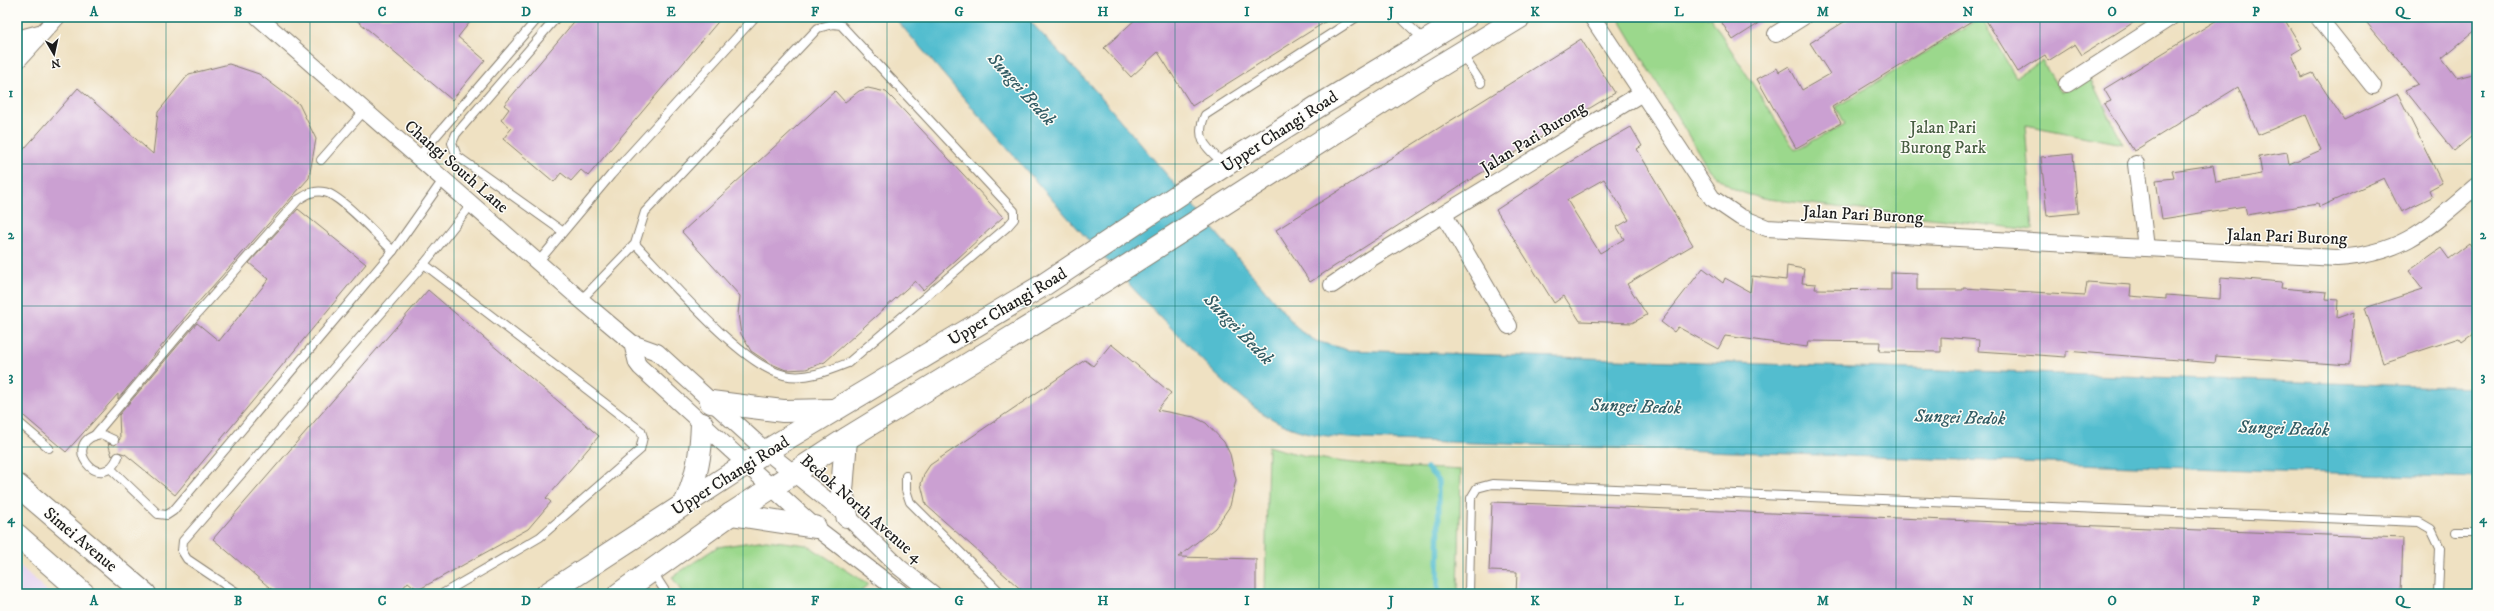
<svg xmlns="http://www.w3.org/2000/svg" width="2494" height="611" font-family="'IM FELL DW Pica',serif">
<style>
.built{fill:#e5d3f1}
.green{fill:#9bd88c;stroke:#5c7a54}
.water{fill:#53bdcf;stroke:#386c76}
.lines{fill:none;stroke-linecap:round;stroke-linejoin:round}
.stream{stroke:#53bdcf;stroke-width:5.5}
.building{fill:#cba0d2;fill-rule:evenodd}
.lane-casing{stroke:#867e6f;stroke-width:10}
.street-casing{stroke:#867e6f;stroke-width:18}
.secondary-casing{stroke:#867e6f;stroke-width:24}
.primary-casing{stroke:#867e6f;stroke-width:24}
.lane{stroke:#fff;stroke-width:8}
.street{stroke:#fff;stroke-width:16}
.secondary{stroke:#fff;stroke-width:22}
.primary{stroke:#fff;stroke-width:22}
.grid{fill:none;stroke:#0f766e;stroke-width:1;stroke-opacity:0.55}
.labels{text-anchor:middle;stroke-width:3;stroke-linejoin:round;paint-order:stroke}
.park-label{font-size:17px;fill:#485e43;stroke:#fdfcf7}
.street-label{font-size:17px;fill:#1c1c1c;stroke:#fdfcf7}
.water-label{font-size:18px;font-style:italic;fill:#325c64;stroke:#fdfcf7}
.neatline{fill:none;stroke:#0f766e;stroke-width:1.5}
.grid-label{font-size:13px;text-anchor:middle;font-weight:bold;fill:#0f766e}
</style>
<rect width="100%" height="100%" fill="#fdfcf7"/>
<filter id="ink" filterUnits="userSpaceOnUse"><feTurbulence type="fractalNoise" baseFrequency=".025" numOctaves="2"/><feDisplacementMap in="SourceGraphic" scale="8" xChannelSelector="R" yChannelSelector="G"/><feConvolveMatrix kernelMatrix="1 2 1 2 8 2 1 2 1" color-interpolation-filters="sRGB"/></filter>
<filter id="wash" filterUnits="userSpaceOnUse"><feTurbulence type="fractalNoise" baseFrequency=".012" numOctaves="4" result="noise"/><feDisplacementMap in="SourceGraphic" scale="16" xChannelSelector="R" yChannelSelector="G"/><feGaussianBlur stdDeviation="0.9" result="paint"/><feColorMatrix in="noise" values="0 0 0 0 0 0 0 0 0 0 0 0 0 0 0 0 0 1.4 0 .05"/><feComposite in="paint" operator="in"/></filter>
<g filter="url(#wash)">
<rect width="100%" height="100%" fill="#efe1c2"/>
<!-- built -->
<polygon class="built" points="17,563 50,594 17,594"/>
<!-- green -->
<g class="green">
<path d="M 1618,17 L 1710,17 L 1795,150 L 1845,124 L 1836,107 L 1981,18 L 2016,77 L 2042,61 L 2061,92 L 2088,74 L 2123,144 L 2025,125 L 2033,230 L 1768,199 C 1741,194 1729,189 1709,170 Z"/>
<path d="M 1268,446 C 1330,466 1396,466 1461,470 L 1458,594 L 1265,594 Z"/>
<polygon points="766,540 807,545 868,584 859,594 683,594 672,577 717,547"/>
</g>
<!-- water -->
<path class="water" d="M 894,17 L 1026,17 L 1092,87 L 1300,331 L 1316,341 L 1348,350 L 2477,388 L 2477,478 L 1362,439 C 1338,437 1311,436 1289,427 C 1243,408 1208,366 1175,332 C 1076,232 986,123 894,17 Z"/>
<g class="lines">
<!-- stream -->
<polyline class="stream" points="1427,468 1439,481 1438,594"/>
</g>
<g id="blocks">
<!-- building -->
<g class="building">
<polygon points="353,17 474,17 458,37 485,60 452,100"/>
<polygon points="578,17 722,17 588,176 581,170 571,181 561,173 554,182 503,139 511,129 501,120 509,109 504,105"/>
<polygon points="1138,17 1333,17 1192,106 1158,52 1131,77 1104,48"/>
<polygon points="1718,17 1769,17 1733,40"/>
<polygon points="1852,17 1978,17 1832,107 1841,123 1796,148 1757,79 1777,68 1779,72 1789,66 1802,90 1830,74 1810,43"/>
<polygon points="1984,17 2142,17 2082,55 2075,44 2048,61 2045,55 2018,72"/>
<polygon points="2222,17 2283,17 2302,48 2292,54 2301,78 2313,73 2344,120 2398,94 2442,183 2429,190 2432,197 2401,212 2384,178 2319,207 2318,203 2247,215 2245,206 2162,219 2156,180 2174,178 2172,171 2213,165 2216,182 2262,174 2259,157 2287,152 2289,164 2321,150 2306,115 2258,135 2238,87 2134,151 2104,104 2111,101 2104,89"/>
<polygon points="2362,17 2477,17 2477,29 2442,58 2457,78 2477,73 2477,132 2454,151 2405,90 2418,84"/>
<polygon points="1581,39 1615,93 1458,187 1310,282 1276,230"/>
<polygon points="229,64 259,74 299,104 316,139 309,178 187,315 118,399 118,394 66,452 17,410 17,157 78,88 153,154 158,112 189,74"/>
<polygon points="868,88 886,92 893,99 1003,217 923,290 915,281 825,362 806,369 786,370 769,363 751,351 741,334 738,314 740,296 682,232 835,91 845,102 859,91"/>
<path d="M 1631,127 L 1642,146 L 1637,149 L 1693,245 L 1627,284 L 1647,315 L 1632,323 L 1580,321 L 1564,296 L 1554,303 L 1496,210 L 1568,163 ZM 1604,179 L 1629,220 L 1617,227 L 1624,239 L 1600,253 L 1567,200 Z"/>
<polygon points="2073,154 2078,213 2047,216 2041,157"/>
<polygon points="298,209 366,264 175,495 125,454 118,452 112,456 108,443 115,445 120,439 119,415 197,323 219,341 269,279 249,263"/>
<polygon points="2470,243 2477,253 2477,331 2462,342 2459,338 2383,363 2365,308 2423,289 2409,271 2441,248 2449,259"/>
<polygon points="1787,266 1804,269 1802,283 1816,284 1815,289 1891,290 1891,272 1917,273 1917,290 1963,290 1963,288 2085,295 2087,282 2131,285 2130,296 2166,299 2166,295 2220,299 2221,277 2282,282 2281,288 2327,292 2326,299 2338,300 2337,318 2354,312 2350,365 2216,356 2215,363 2066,351 2066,357 2008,353 1978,351 1979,340 1941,337 1941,352 1879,351 1880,342 1808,341 1807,347 1725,336 1718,349 1678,327 1674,332 1661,322 1703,268 1723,283 1725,278 1750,292 1752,276 1786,280"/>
<polygon points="428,290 599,436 546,498 551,502 528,529 418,590 408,582 398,594 277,594 213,539"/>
<polygon points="1111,344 1171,393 1157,410 1194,417 1206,423 1224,442 1230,454 1236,480 1230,506 1215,528 1178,557 1256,559 1256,594 1026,594 926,505 921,484 924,474 930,465 1085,360 1093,366"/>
<polygon points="1492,502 2403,538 2401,594 1516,594 1517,572 1489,571"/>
</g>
</g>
</g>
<g filter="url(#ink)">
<use href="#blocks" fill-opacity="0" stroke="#867e6f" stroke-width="1"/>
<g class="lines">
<!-- lane casing -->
<g class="lane-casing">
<g id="lane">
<polyline points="557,17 456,134 452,143 457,156 562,231"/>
<polyline points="1400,17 1425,41"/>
<polyline points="1462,54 1481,83"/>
<polyline points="418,157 539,17"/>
<polyline points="321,160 365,110"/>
<path d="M 1225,165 C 1207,148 1194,140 1205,115 L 1357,17"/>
<polyline points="538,262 611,175 755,17"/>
<polyline points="424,264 641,431 643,437 640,450 540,537 442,594"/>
<path d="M 581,300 L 635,244 L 645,212 L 818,28 L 833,24 L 841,25 L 1014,211 L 1014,219 L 1007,227 L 848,363 C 828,371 806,380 784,375 C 742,366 667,277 635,244"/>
<polyline points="17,421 49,448"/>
<path d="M 94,436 L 197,314 L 298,200 C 306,195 313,190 324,192 C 340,194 379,238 393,251"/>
<path d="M 114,440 L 101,434 C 58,441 100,497 118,457"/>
<polyline points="110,468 158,514 167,515 173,511 393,251 443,180"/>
<polyline points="906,476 906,490 910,502 1002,594"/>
<polyline points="2456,532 2477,532"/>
<polyline points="652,571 667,594"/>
<polyline points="239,594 187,559 182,551 183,541 424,264 471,205"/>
<polyline points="1469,594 1471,498 1477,488 1492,484 2419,522 2431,529 2440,548 2438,594"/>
</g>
</g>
<!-- street casing -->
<g class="street-casing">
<g id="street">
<polyline points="258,17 581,300 632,343 657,352 766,451 847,516 899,567 933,594"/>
<path d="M 1592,17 L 1712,198 L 1740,217 L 1767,228 L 2337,258 C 2404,254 2429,227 2477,186"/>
<polyline points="2318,17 2373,86"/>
<polyline points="1776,34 1803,17"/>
<polyline points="17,39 43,32"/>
<polyline points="17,61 57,17"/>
<polyline points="2067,84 2171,17"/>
<polyline points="2136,164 2146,248"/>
<polyline points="1444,215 1509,326"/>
<polyline points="1332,285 1370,259 1642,93"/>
<polyline points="632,343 637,363 640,367 815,527 902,594"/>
</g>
</g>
<!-- secondary casing -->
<g class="secondary-casing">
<g id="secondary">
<polyline points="711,402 783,411 834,410"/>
<polyline points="846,439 842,491 847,516"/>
<path d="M 685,504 C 697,477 701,453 702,424"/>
<polyline points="731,514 815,527"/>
<polyline points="547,594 766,451 1045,284 1189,188 1317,107 1466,17"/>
<polyline points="619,594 731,514 846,439 1107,279 1415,81 1520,17"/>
</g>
</g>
<!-- primary casing -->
<g class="primary-casing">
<g id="primary">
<polyline points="17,485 145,594"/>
<polyline points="17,535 84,594"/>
</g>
</g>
<!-- lane -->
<use href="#lane" class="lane"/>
<!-- street -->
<use href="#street" class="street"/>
<!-- secondary -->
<use href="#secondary" class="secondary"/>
<!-- primary -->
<use href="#primary" class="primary"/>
</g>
</g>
<!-- grid -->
<path class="grid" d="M 166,17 L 166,594M 310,17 L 310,594M 454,17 L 454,594M 598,17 L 598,594M 743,17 L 743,594M 887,17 L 887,594M 1031,17 L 1031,594M 1175,17 L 1175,594M 1319,17 L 1319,594M 1463,17 L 1463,594M 1607,17 L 1607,594M 1751,17 L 1751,594M 1896,17 L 1896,594M 2040,17 L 2040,594M 2184,17 L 2184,594M 2328,17 L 2328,594M 17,164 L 2477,164M 17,306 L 2477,306M 17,447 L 2477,447"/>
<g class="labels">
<!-- park labels -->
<g class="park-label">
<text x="1943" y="133">Jalan Pari<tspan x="1943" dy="20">Burong Park</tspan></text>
</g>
<!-- street labels -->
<g class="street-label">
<text transform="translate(1279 131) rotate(-33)" y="6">Upper Changi Road</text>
<text transform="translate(1533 137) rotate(-32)" y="6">Jalan Pari Burong</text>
<text transform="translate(457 166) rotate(41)" y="6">Changi South Lane</text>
<text transform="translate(1863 214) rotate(3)" y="6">Jalan Pari Burong</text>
<text transform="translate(2287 236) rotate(2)" y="6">Jalan Pari Burong</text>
<text transform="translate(1007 306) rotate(-31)" y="6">Upper Changi Road</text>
<text transform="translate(730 475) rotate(-32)" y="6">Upper Changi Road</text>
<text transform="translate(862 508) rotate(41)" y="6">Bedok North Avenue 4</text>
<text transform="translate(81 539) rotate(40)" y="6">Simei Avenue</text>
</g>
<!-- water labels -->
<g class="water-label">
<text transform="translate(1022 89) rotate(48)" y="6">Sungei Bedok</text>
<text transform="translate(1239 329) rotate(46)" y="6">Sungei Bedok</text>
<text transform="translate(1636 406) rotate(2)" y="6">Sungei Bedok</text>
<text transform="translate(1960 417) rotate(2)" y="6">Sungei Bedok</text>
<text transform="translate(2284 428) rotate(2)" y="6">Sungei Bedok</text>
</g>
</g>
<!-- margin -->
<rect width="2494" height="611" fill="none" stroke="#fdfcf7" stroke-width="44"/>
<!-- north arrow -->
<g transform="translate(54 54) rotate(171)" stroke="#fdfcf7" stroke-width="3" paint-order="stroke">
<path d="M0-3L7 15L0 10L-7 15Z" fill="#1c1c1c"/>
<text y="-6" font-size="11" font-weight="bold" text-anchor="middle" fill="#1c1c1c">N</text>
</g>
<rect x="22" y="22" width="2450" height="567" class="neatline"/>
<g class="grid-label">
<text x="94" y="16">A</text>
<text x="238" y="16">B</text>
<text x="382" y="16">C</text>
<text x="526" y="16">D</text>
<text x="671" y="16">E</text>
<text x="815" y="16">F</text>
<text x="959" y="16">G</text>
<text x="1103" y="16">H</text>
<text x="1247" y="16">I</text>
<text x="1391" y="16">J</text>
<text x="1535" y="16">K</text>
<text x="1679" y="16">L</text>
<text x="1823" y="16">M</text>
<text x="1968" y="16">N</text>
<text x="2112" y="16">O</text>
<text x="2256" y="16">P</text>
<text x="2400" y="16">Q</text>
<text x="11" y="97">1</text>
<text x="2483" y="97">1</text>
<text x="11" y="239">2</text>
<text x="2483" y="239">2</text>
<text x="11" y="381">3</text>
<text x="2483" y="381">3</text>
<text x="11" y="523">4</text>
<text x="2483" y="523">4</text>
<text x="94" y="605">A</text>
<text x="238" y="605">B</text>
<text x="382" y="605">C</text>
<text x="526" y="605">D</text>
<text x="671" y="605">E</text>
<text x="815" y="605">F</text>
<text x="959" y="605">G</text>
<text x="1103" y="605">H</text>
<text x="1247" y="605">I</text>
<text x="1391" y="605">J</text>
<text x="1535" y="605">K</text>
<text x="1679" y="605">L</text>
<text x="1823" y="605">M</text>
<text x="1968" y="605">N</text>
<text x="2112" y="605">O</text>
<text x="2256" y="605">P</text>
<text x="2400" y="605">Q</text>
</g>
</svg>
